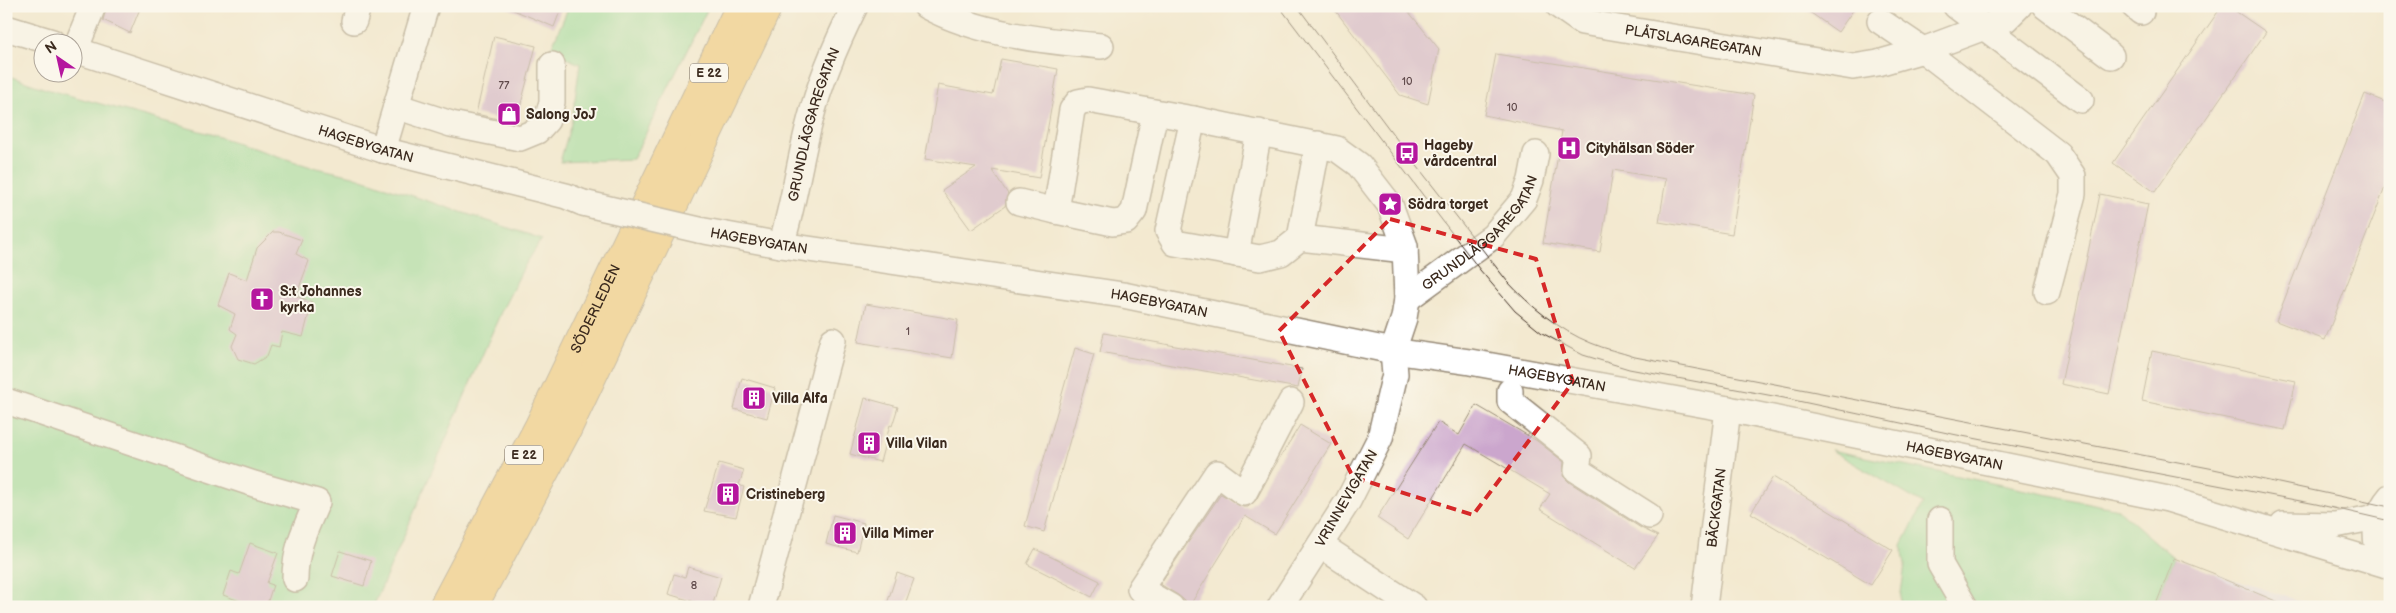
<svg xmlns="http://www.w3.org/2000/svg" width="2396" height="613" font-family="'Balsamiq Sans',sans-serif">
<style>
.built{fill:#ded5f5}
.green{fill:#90dc9a;stroke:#66835c}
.building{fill:#cba6cd}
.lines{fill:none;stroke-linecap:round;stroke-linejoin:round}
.minor-casing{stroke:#978a77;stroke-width:28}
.highway-casing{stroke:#978a77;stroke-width:30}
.minor{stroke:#fff;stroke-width:25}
.highway{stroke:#f1c36a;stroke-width:28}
.tram{stroke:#3b2a1e;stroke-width:1}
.minor-bridge-casing{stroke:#978a77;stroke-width:28;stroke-linecap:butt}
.minor-bridge{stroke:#fff;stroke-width:25}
.marked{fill:none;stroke:#d62828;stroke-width:4;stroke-dasharray:10 6;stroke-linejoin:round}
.labels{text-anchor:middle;stroke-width:4;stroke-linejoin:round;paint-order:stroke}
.number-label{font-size:11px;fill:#5f494a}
.shield{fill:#fbf7ec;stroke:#75685c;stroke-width:1}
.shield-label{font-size:12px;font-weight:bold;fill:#3b2a1e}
.street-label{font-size:14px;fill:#3b2a1e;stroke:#fbf7ec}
.poi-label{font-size:14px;font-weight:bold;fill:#3b2a1e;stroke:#fbf7ec;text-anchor:start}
</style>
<rect width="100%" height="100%" fill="#fbf7ec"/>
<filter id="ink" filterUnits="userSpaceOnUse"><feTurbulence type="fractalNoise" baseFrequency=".02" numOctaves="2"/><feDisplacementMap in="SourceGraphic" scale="10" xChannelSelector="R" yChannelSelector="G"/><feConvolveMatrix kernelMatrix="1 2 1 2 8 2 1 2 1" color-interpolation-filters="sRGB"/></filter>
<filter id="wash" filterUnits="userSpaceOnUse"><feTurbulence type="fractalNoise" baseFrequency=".0096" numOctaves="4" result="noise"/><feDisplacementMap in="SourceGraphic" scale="20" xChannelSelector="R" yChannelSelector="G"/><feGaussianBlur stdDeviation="1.12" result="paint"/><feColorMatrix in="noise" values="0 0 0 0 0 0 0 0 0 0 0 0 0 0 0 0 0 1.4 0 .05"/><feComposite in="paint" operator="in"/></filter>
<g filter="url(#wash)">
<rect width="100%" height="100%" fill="#f3e9d0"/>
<!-- built -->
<polygon class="built" points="2174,558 2215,574 2320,607 2155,607"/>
<!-- green -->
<g class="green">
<polygon points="569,6 709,6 633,159 560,162 572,120 580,64 550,51"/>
<polygon points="6,75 46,89 207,133 308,166 353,176 542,239 525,265 501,312 373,607 6,607"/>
<polygon points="1831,450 2118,509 2174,558 2155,607 1899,607 1905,565 1902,545 1923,504"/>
</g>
<g id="blocks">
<!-- building -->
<g class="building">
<polygon points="107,6 141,6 130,33 103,20"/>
<polygon points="504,6 562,6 554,27"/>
<polygon points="1332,6 1404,6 1439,49 1428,104 1400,95"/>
<polygon points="1801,6 1856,6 1838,32"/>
<polygon points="2222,6 2228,6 2266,32 2155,192 2113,163"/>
<polygon points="494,36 536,46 516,123 476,114"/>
<polygon points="1496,54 1754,95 1732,234 1659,222 1666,179 1613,170 1600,252 1543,243 1562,131 1484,115"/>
<polygon points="1001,59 1058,69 1039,178 992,170 1008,194 1005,206 971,230 942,190 976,167 925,159 938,85 993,95"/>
<polygon points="2365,94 2390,104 2390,175 2325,340 2276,321"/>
<polygon points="2100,194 2148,204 2109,394 2061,384"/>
<polygon points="273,232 279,232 302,240 296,254 309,261 296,296 312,302 303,337 282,332 279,347 271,345 267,356 254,364 238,359 232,346 237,334 230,329 235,314 218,305 229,273 247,280 257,248"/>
<polygon points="866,304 958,320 952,358 858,342"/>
<polygon points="1104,333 1302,369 1298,388 1100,352"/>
<polygon points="1075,348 1094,354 1044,532 1025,526"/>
<polygon points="2152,351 2296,381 2285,430 2142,401"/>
<polygon points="742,378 775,388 767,418 734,409"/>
<polygon points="865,398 898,407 892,426 890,425 880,462 850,454"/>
<polygon points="1476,405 1537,441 1564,462 1563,476 1569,482 1641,528 1658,536 1635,568 1540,509 1550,494 1466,444 1408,539 1377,518 1438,422 1459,435"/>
<polygon points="1300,425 1331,444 1275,534 1245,516 1190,605 1178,595 1160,584 1221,494 1243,507 1248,507 1256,500 1273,469"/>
<polygon points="719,463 744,470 739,485 744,487 736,517 704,511"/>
<polygon points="1773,477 1893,550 1871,585 1751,513"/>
<polygon points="833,515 864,523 857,552 826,544"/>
<polygon points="250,543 278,553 267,583 273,585 266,607 256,607 223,595 231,571 239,574"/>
<polygon points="1035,549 1100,581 1092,597 1027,564"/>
<polygon points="340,551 371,561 364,586 332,576"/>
<polygon points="2174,558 2215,574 2216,576 2290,607 2155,607"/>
<polygon points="688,567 721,577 712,607 668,594 674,574 685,577"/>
<polygon points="897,573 914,579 904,607 886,607"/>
</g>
</g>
</g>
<g filter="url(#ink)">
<use href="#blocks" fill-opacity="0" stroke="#978a77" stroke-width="1"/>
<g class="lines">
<!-- minor casing -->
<g class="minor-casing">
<g id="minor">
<path d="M 926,6 C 978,34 1043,41 1101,46"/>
<path id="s1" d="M 1559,6 L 1582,22 L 1853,67 L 1878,63 L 1923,50 L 2006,19 L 2019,6"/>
<polyline points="1956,6 2081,100"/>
<polyline points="2045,6 2111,56"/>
<polyline points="2134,6 2141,12"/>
<polyline points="354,21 358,6"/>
<polyline points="1880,21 1923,50 2058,154 2073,176 2073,194 2047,292"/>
<polyline points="6,28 52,42"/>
<path id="s2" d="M 72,49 L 383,150 L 566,196 L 583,203"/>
<polyline points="75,50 93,6"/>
<polyline points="396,106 451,124 520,138 537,131 547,120 552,102 552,65"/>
<polyline points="1193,119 1168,231 1175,243 1260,258 1281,253 1300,238 1405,250"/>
<polyline points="383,150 426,6"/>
<polyline points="1019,202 1056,211 1072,110 1078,102 1088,100 1193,119 1337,149 1359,165 1390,205 1405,246 1407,299 1404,318 1393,351 1395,374 1380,438 1348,501 1280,607"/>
<polyline points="1056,211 1113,223 1126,221 1134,211 1155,113"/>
<path id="s3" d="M 699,230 L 781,245 L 1123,295 L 1393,351 L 1470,362 L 1728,409 L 2168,499 L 2387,565"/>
<polyline points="1300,238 1318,144"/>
<path id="s4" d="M 781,245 C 794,204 799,162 810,121 C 820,81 836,44 855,6"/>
<polyline points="1236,254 1259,132"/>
<path id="s5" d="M 1407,299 L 1493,236 L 1524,199 L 1531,180 L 1536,154"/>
<polyline points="1510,391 1510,401 1579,456 1577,470 1649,516"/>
<path d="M 6,401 L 254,484 L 317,502 C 305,529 295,549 295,579"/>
<path d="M 2390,497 C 2373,517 2370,548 2390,567"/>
<polyline points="1940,520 1940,564 1965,607"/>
<polyline points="2283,524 2335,525 2377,517"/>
<polyline points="1320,545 1414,607"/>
<polyline points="761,607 833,340"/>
<polyline points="1171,607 1140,589 1217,473 1244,493 1291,402"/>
<path id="s6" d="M 1704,607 L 1728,409"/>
</g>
</g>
<!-- highway casing -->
<g class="highway-casing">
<g id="highway">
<path id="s7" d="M 443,607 L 539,426 L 740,6"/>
<polyline points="473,607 566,432 768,6"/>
</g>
</g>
<!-- minor -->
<use href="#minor" class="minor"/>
<!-- highway -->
<use href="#highway" class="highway"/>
<!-- tram -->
<g class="tram">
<polyline points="1279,6 1480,270 1515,311 1542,333 1583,355 1629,369 1784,398 1957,435 2316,504 2390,521"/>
<path d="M 1297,6 L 1407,153 L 1507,281 C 1530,306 1559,330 1591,343 C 1605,349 1620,352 1635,357 L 2209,468 L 2390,507"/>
</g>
<!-- minor-bridge casing -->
<g class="minor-bridge-casing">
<polyline id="minor-bridge" points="583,203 699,230"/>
</g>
<!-- minor-bridge -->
<use href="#minor-bridge" class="minor-bridge"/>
</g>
</g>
<!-- marked area -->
<path d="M0 0H2396V613H0ZM 1390,219 L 1536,259 L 1573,382 L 1473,515 L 1353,477 L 1279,331 Z" fill="#f3e9d0" fill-opacity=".55" fill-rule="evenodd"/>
<path class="marked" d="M 1390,219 L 1536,259 L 1573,382 L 1473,515 L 1353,477 L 1279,331 Z"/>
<!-- icons -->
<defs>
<g id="shop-square" transform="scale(1.25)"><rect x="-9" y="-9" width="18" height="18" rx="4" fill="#b5179e" stroke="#fbf7ec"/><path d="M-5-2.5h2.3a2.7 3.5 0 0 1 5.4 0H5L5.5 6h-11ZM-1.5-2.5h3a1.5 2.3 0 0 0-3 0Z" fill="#fff"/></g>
<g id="hospital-square" transform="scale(1.25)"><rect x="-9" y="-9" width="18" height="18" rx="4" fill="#b5179e" stroke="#fbf7ec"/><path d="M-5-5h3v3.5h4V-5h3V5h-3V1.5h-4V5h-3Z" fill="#fff"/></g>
<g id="bus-square" transform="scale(1.25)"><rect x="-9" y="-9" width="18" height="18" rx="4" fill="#b5179e" stroke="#fbf7ec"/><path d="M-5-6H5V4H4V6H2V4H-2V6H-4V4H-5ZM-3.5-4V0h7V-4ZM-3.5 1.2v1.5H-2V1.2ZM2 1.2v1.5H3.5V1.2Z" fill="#fff"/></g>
<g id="sight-square" transform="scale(1.25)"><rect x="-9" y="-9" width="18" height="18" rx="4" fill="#b5179e" stroke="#fbf7ec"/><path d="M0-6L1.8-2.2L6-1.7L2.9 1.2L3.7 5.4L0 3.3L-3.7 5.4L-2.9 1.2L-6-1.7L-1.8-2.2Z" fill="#fff"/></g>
<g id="church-square" transform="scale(1.25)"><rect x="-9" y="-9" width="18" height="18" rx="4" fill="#b5179e" stroke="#fbf7ec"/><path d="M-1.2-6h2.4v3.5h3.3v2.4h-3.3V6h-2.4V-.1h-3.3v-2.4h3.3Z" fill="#fff"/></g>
<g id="building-square" transform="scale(1.25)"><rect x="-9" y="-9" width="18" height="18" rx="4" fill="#b5179e" stroke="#fbf7ec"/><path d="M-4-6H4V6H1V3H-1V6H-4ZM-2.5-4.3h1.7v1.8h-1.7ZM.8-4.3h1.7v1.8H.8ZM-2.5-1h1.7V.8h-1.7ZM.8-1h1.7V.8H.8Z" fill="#fff"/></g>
</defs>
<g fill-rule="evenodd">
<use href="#shop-square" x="509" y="114"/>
<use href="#hospital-square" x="1569" y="148"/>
<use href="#bus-square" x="1407" y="153"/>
<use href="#sight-square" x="1390" y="204"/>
<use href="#church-square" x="262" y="299"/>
<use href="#building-square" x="754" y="398"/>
<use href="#building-square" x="869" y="443"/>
<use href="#building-square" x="728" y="494"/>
<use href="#building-square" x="845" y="533"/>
</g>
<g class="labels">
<!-- number labels -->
<g class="number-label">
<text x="1407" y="85">10</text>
<text x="504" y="89">77</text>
<text x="1512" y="111">10</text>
<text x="908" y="335">1</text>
<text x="694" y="589">8</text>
</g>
<!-- shield labels -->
<g class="shield">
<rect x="690" y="63.5" width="38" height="19" rx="4"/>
<rect x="505" y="445.5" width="38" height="19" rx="4"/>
</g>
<g class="shield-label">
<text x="709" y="77">E 22</text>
<text x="524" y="459">E 22</text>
</g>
<!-- street labels -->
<g class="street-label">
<text dy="5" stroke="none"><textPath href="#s1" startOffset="141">PLÅTSLAGAREGATAN</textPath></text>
<text dy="5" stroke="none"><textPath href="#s4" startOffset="125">GRUNDLÄGGAREGATAN</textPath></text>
<text dy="5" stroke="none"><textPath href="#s2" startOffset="309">HAGEBYGATAN</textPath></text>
<text dy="5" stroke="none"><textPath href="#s5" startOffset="100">GRUNDLÄGGAREGATAN</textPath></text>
<text dy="5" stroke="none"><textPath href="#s3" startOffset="61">HAGEBYGATAN</textPath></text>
<text dy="5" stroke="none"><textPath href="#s3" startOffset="466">HAGEBYGATAN</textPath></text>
<text dy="5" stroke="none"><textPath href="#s7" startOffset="335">SÖDERLEDEN</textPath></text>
<text dy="5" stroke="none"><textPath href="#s3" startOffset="871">HAGEBYGATAN</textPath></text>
<text dy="5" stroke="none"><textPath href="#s3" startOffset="1276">HAGEBYGATAN</textPath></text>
<text transform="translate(1346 498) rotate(-60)" y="5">VRINNEVIGATAN</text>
<text dy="5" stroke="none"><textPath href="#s6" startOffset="100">BÄCKGATAN</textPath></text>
</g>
<!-- poi labels -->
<g class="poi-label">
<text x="526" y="119">Salong JoJ</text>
<text x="1424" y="150">Hageby<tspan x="1424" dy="16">vårdcentral</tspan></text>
<text x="1586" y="153">Cityhälsan Söder</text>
<text x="1408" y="209">Södra torget</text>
<text x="280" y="296">S:t Johannes<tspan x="280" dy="16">kyrka</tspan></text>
<text x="772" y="403">Villa Alfa</text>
<text x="886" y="448">Villa Vilan</text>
<text x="746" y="499">Cristineberg</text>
<text x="862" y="538">Villa Mimer</text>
</g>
</g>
<!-- margin -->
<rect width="2396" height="613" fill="none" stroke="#fbf7ec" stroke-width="25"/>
<!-- north arrow -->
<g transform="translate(58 58) rotate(326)"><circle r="24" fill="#fbf7ec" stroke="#aea59a"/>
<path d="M0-4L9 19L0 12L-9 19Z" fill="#b5179e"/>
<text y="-8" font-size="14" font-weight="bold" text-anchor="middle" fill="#3b2a1e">N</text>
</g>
</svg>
